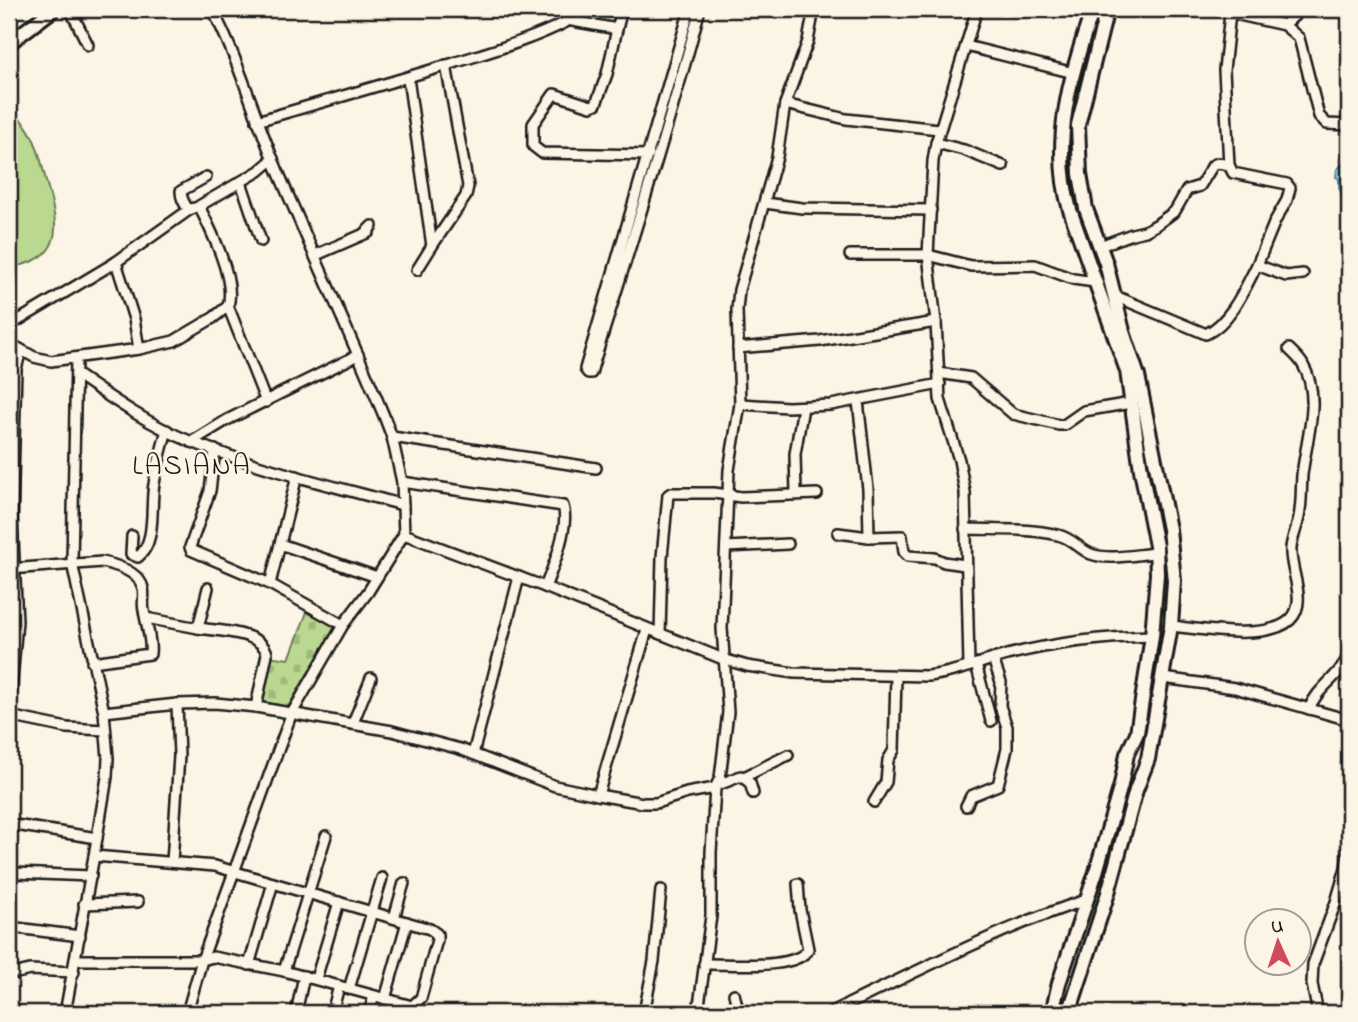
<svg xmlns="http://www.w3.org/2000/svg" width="1358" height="1022" font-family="'Indie Flower',sans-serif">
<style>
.cemetery{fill:url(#cemetery-stones);stroke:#6b7a56;stroke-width:2}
.park{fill:#bad890;stroke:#6b7a56;stroke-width:2}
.water{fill:#8acceb;stroke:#5e8698;stroke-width:2}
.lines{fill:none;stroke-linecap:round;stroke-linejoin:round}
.minor-casing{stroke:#1c1c1c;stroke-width:14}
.highway-casing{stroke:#1c1c1c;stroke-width:18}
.minor{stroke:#fcf5e5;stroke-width:9}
.highway{stroke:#fcf5e5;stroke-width:12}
.labels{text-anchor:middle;stroke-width:5;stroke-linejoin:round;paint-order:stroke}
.quarter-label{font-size:28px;letter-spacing:2px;fill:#1c1c1c;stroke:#fcf5e5}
</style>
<defs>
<pattern id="cemetery-stones" width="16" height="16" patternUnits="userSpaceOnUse" patternTransform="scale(1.75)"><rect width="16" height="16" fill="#bad890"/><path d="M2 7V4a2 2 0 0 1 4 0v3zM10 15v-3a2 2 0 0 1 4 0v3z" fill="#9fb97c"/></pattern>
</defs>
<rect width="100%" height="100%" fill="#fcf5e5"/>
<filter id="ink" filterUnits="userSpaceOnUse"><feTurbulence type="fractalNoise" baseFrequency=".0143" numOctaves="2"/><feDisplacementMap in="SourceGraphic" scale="14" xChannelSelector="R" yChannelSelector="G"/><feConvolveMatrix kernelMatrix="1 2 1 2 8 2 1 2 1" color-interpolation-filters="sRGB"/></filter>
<g filter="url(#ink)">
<!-- cemetery -->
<polygon class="cemetery" points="307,612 336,626 288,707 259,701 268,656 289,659"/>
<!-- park -->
<path class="park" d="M 9,111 C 34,124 40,156 46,181 C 53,207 67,245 35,260 C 26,264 19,267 9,266 Z"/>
<!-- water -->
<polygon class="water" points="1349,160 1349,208 1339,188 1339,179 1336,177 1337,169"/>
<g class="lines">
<!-- minor casing -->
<g class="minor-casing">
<g id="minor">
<polyline points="70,9 88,45"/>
<path d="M 690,9 L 585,369 L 588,373 L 591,373 L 593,366 C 630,247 668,129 700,9"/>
<polyline points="567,20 617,29 622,9"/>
<polyline points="1284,25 1302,9"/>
<polyline points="617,29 607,74 596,104 591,106 554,94 533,124 533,146 542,153 649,155"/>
<polyline points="966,46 1074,73"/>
<polyline points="408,78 432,246 466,196 468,186 446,65"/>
<polyline points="785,104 846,119 939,129"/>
<path d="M 257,121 C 323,102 389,83 454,63 C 491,51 531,40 566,22 L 568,9"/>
<polyline points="936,143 964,150 1003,166"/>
<polyline points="241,182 261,241"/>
<polyline points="765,203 802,208 931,210"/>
<path d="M 194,208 L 189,210 C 184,204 181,198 181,191 L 206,177"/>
<polyline points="1100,246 1132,234 1145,231 1156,225 1175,211 1187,190 1200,186 1213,165 1218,163 1229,165"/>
<polyline points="316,255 369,232 368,230 372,226"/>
<polyline points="850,255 928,255 971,266 1035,265 1073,279 1095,282"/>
<polyline points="116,262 134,319 139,349"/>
<polyline points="1257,265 1275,221 1287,200 1290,188 1287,184 1233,173 1229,165 1224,70 1230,13 1284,25 1299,38 1319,116 1327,124 1349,125"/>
<polyline points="417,270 432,246"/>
<path d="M 1115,296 L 1206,334 C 1231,322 1245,288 1257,265 L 1286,276 L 1303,274"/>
<polyline points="228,306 266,402"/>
<polyline points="9,326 116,262 189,210"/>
<path d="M 9,343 L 34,357 L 51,361 L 139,349 L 174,341 L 213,318 L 228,306 C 236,280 211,230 199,206 L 259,171 L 273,159"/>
<polyline points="738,348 820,341 936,322"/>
<polyline points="939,373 971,378 1013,414 1059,425 1064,425 1084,411 1131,403"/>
<path d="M 76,374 C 112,399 151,426 192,442 C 260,469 333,486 403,505"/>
<polyline points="858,401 868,489 869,537"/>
<polyline points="740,404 788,407 831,405 940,384"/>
<polyline points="392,437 596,468"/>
<polyline points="191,442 227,420 358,355"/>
<polyline points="215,450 210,491 190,547 191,550 270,584 343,625"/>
<path d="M 402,482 L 563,506 C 570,526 553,568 545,587"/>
<polyline points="796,494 795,454 803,407"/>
<path d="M 965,529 C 996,530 1028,528 1058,535 C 1072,538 1079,549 1091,554 C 1110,561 1137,554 1157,553"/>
<polyline points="838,533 869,537 902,536 904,552 908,556 935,558 944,562 965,565"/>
<path d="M 404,534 L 545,587 L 723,659 L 747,666 L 794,673 L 928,676 C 956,673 980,662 1007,655 C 1054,643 1104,637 1152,636"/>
<path d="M 132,536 L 131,554 L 138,557 C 157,542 150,505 154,484 C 157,466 162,448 167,430"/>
<polyline points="280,544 377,577"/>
<polyline points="726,547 788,544"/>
<path d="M 10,569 L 102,562 C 116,565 139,572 143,588 C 145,595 142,603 144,610 C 146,625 152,639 150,654 L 92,662"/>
<polyline points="270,584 297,476"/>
<path d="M 208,588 L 198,628 C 217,631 262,631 267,654 L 256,707"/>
<polyline points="146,618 198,628"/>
<path d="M 1171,626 C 1200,629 1267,641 1290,620 C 1309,602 1289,570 1291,548 C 1292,538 1297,528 1299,517 C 1302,503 1301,489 1302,475 C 1306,440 1322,397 1303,365 C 1300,359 1294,354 1289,349"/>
<polyline points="660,634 662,557 668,495 671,493 714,493 741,497 817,494"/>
<polyline points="976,664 991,721"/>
<polyline points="969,666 965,492 959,460 940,399 936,322 928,255 933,161 936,143 977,9"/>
<polyline points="1163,678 1235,688 1349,720"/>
<path d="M 1309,709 C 1318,686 1339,679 1349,654"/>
<polyline points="104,712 177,704 215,703 256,707 392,731 460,749 555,786 598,795 643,803 656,803 687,793 715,788 720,778 728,712 722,628 729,470 740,404 737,310 739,290 777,157 785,104 808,41 814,9"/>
<polyline points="9,716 17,621 12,518 16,369 21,350"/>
<polyline points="9,716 67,728 105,730"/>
<polyline points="353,723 371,678"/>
<polyline points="473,754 519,577"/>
<polyline points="744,777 788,755"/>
<polyline points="718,785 741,776 750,783 753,793"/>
<polyline points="598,795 647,630"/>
<polyline points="874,802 886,782 888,760 894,750 896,676"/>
<polyline points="966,806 971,796 998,785 1007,749 1007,727 1000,706 1001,682 993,659"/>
<polyline points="9,824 97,838"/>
<polyline points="172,862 179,756 177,704"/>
<polyline points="15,873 91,876"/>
<polyline points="84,904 138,902"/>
<polyline points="394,918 404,883"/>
<polyline points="9,927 80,936"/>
<polyline points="76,960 202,960 213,957 284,971 412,1006 421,998 437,940 437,934 430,929 215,866 94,856"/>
<path d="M 704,964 C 727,963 797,971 808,949 L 800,910 L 798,884"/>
<polyline points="249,965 273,883"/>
<polyline points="284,971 326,836"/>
<polyline points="17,973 30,970 74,972"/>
<polyline points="316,979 339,902"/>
<polyline points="349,989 382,878"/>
<polyline points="734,994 739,1013"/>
<polyline points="385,999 407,922"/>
<polyline points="65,1013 94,856 107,777 108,758 104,712 72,563 76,358"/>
<path d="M 187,1013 L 202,960 L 291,715 L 343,625 L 368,592 L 404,534 L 402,482 L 392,437 L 384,416 C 348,329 308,243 272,157 C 252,108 237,56 212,9"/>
<polyline points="296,1013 304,976"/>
<polyline points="332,1013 339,986"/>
<polyline points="369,1013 374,996"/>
<polyline points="644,1013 654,961 661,890"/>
<polyline points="698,1013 711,916 711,852 715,788"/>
<path d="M 830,1013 C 914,973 997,929 1086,900"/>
<polyline points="1318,1013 1312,984 1313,964 1336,902 1346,868 1349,846"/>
</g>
</g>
<!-- highway casing -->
<g class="highway-casing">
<g id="highway">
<polyline points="9,43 54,9"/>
<path d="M 1052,1013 L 1059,983 L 1096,872 L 1121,785 L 1127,754 L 1137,733 L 1152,636 L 1157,574 L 1156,546 L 1141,470 L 1127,371 L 1070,210 C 1050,143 1071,72 1093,9"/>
<polyline points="1069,1013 1108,893 1136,790 1148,759 1171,626 1174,581 1169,529 1138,376 1124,335 1106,263 1086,209 1080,174 1078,125 1107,9"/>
</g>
</g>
<!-- minor -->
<use href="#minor" class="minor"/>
<!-- highway -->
<use href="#highway" class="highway"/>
</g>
</g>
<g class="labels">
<!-- quarter labels -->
<g class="quarter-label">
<text x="192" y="474">LASIANA</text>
</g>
</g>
<!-- margin -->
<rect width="1358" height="1022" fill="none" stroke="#fcf5e5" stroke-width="35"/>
<rect x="18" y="18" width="1323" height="987" fill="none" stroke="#1c1c1c" stroke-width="2.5" filter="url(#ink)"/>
<!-- north arrow -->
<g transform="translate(1278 942) rotate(357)"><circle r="33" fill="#fcf5e5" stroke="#a29e95" stroke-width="2"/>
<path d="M0-5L12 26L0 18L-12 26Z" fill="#d1495b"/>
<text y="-10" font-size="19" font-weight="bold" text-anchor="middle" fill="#1c1c1c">U</text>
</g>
</svg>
